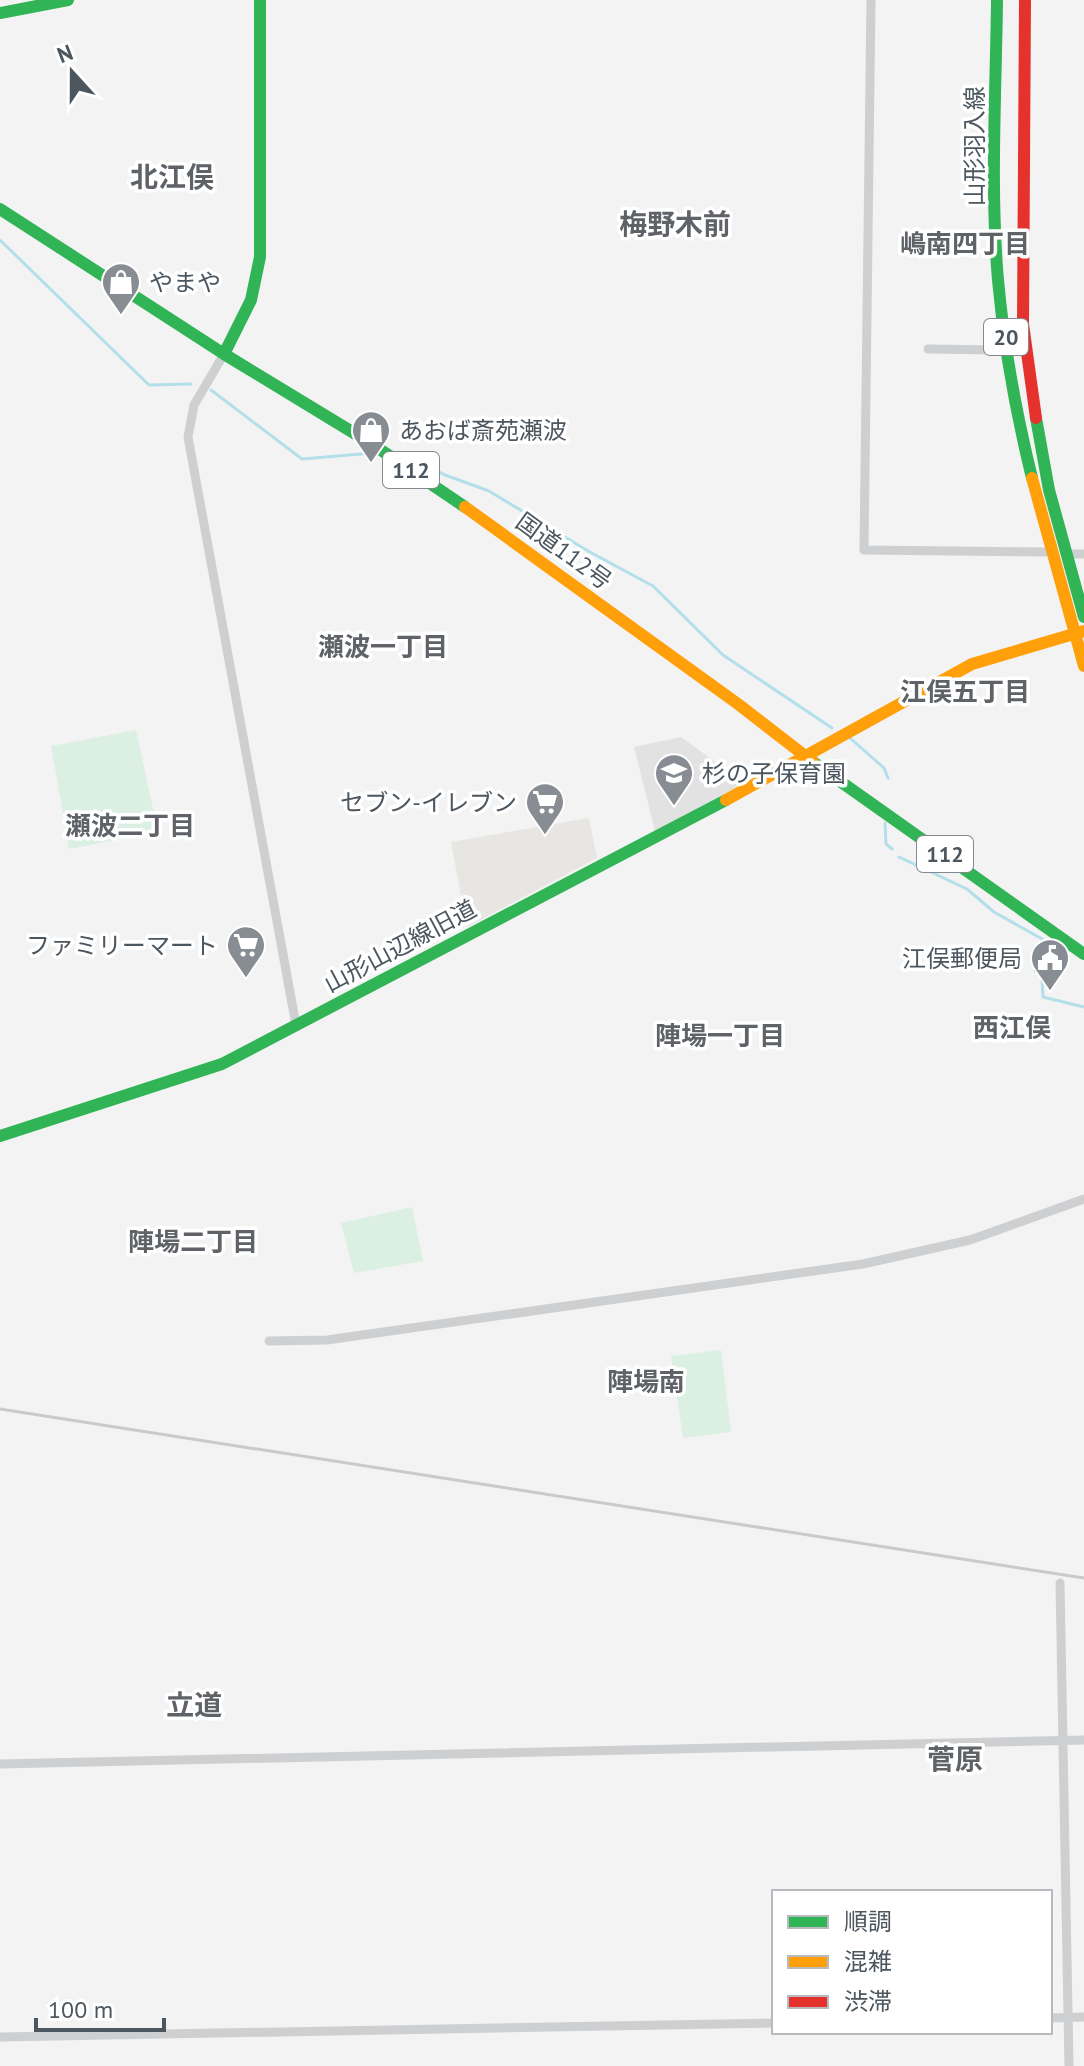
<svg xmlns="http://www.w3.org/2000/svg" width="1084" height="2066" font-family="'PT Sans','Noto Sans JP',sans-serif">
	<style>
		.commercial { fill: #e7e6e2 }
		.education { fill: #e2e2e3 }
		.green { fill: #dbf0e2 }
		.lines { fill: none; stroke-linecap: round; stroke-linejoin: round }
		.stream { stroke: #b3dfea; stroke-width: 3 }
		.street { stroke: #cecfd1; stroke-width: 9 }
		.fast { stroke: #30b455; stroke-width: 12 }
		.slow { stroke: #ff9f0a; stroke-width: 12 }
		.jam { stroke: #e5322d; stroke-width: 12 }
		.rail { stroke: #c9cacb; stroke-width: 3 }
		.labels { text-anchor: middle; dominant-baseline: central; stroke-width: 7; stroke-linejoin: round; paint-order: stroke }
		.shield { fill: #fff; stroke: #82898f; stroke-width: 2 }
		.shield-label { font-size: 22px; font-weight: bold; fill: #4c565f }
		.street-label { font-size: 24px; fill: #4c565f; stroke: #fff }
		.poi-label { font-size: 24px; fill: #4c565f; stroke: #fff; text-anchor: start }
		.neighbourhood-label { font-size: 26px; font-weight: bold; fill: #5f6367; stroke: #fff }
		.quarter-label { font-size: 28px; font-weight: bold; fill: #5f6367; stroke: #fff }
	</style>
	<rect width="100%" height="100%" fill="#f4f3f3"/>
	<path class="commercial" d="M589 818 597 858 467 927 451 842Z"/>
	<path class="education" d="M681 737 744 783 655 831 634 747Z"/>
	<path class="green" d="M136 730 158 832 69 849 51 746Z
		M412 1207 423 1261 354 1273 341 1223Z
		M721 1350 731 1432 683 1438 671 1356Z"/>
	<g class="lines">
		<path class="stream" d="M0 240 149 385 191 384
			M211 390 302 459 373 453
			M404 457 412 458 445 475 489 491 588 551 653 586 723 655 832 728
			M850 738 884 768 888 778
			M885 823 886 844 892 849
			M899 857 967 889 994 912 1051 944 1035 971
			M1042 980 1043 997 1084 1007"/>
		<path class="street" d="M871 0 864 550 1051 552
			M928 349 999 350
			M224 354 194 405 188 437 296 1025
			M1066 554H1084
			M269 1341 327 1340 863 1264 970 1240 1084 1199
			M1060 1583 1069 2066
			M0 1764 1084 1740
			M1050 2018 1084 2017
			M0 2037 774 2023"/>
		<path class="fast" d="M997 0C996 93 990 187 998 280 1004 347 1016 413 1032 478
			M0 13 68 0
			M0 209 224 354 372 444 465 507
			M224 354 251 300 260 257V0
			M1036 418 1049 490 1084 617
			M813 762 1084 954
			M0 1136 222 1064 726 800"/>
		<path class="slow" d="M1032 478 1084 666
			M465 507 738 704 813 762
			M726 800 972 664 1084 631"/>
		<path class="jam" d="M1025 0 1023 324 1036 418"/>
		<path class="rail" d="M0 1409 1084 1578"/>
	</g>
	<defs>
		<symbol id="shop-pin" viewBox="-11 -11 22 30"><path d="M0 17L-7.5 6A9.5 9.5 0 1 1 7.5 6Z" fill="#878d93" stroke="#fff"/><path d="M-5-2.5h2.3a2.7 3.5 0 0 1 5.4 0H5L5.5 6h-11ZM-1.5-2.5h3a1.5 2.3 0 0 0-3 0Z" fill="#fff"/></symbol>
		<symbol id="school-pin" viewBox="-11 -11 22 30"><path d="M0 17L-7.5 6A9.5 9.5 0 1 1 7.5 6Z" fill="#878d93" stroke="#fff"/><path d="M0-5L7-2L0 1L-7-2ZM-4 1L0 2.5L4 1V4Q0 6-4 4Z" fill="#fff"/></symbol>
		<symbol id="supermarket-pin" viewBox="-11 -11 22 30"><path d="M0 17L-7.5 6A9.5 9.5 0 1 1 7.5 6Z" fill="#878d93" stroke="#fff"/><path d="M-6-5.5h2.5l.6 2H6L4.5 2H-2.5L-4.4-4H-6ZM-1.5 3.2a1.3 1.3 0 1 0 .1 0ZM3 3.2a1.3 1.3 0 1 0 .1 0Z" fill="#fff"/></symbol>
		<symbol id="civic-pin" viewBox="-11 -11 22 30"><path d="M0 17L-7.5 6A9.5 9.5 0 1 1 7.5 6Z" fill="#878d93" stroke="#fff"/><path d="M-.6-6.5H3V-4.5H.6V-3L4-1V1h2V6H-6V1h2V-1L-.6-3ZM-1.2 2.5V6h2.4V2.5Z" fill="#fff"/></symbol>
	</defs>
	<g fill-rule="evenodd">
		<use href="#shop-pin" x="99" y="260" width="44" height="60"/>
		<use href="#shop-pin" x="349" y="408" width="44" height="60"/>
		<use href="#school-pin" x="652" y="751" width="44" height="60"/>
		<use href="#supermarket-pin" x="523" y="780" width="44" height="60"/>
		<use href="#supermarket-pin" x="224" y="923" width="44" height="60"/>
		<use href="#civic-pin" x="1028" y="936" width="44" height="60"/>
	</g>
	<g class="labels">
		<g class="shield">
			<rect x="984" y="319" width="44" height="36" rx="6"/>
			<rect x="383" y="452" width="56" height="36" rx="6"/>
			<rect x="917" y="836" width="56" height="36" rx="6"/>
		</g>
		<g class="shield-label">
			<text x="1006" y="337">20</text>
			<text x="411" y="470">112</text>
			<text x="945" y="854">112</text>
		</g>
		<g class="street-label">
			<text transform="translate(974 146) rotate(-90)">山形羽入線</text>
			<text transform="translate(564 551) rotate(36)">国道112号</text>
			<text transform="translate(400 946) rotate(-28)">山形山辺線旧道</text>
		</g>
		<g class="poi-label">
			<text x="149" y="282">やまや</text>
			<text x="399" y="430">あおば斎苑瀬波</text>
			<text x="702" y="773">杉の子保育園</text>
			<text x="517" y="802" text-anchor="end">セブン-イレブン</text>
			<text x="218" y="945" text-anchor="end">ファミリーマート</text>
			<text x="1022" y="958" text-anchor="end">江俣郵便局</text>
		</g>
		<g class="neighbourhood-label">
			<text x="965" y="243">嶋南四丁目</text>
			<text x="383" y="646">瀬波一丁目</text>
			<text x="965" y="691">江俣五丁目</text>
			<text x="130" y="825">瀬波二丁目</text>
			<text x="1012" y="1027">西江俣</text>
			<text x="720" y="1035">陣場一丁目</text>
			<text x="193" y="1241">陣場二丁目</text>
			<text x="646" y="1381">陣場南</text>
		</g>
		<g class="quarter-label">
			<text x="172" y="176">北江俣</text>
			<text x="675" y="223">梅野木前</text>
			<text x="194" y="1704">立道</text>
			<text x="955" y="1758">菅原</text>
		</g>
	</g>
	<rect x="772" y="1890" width="280" height="144" fill="#ffffff" stroke="#b7bbbf" stroke-width="2"/>
	<rect x="788" y="1916" width="40" height="12" fill="#30b455" stroke="#b7bbbf" stroke-width="2"/>
	<text x="844" y="1930" font-size="24" fill="#4c565f">順調</text>
	<rect x="788" y="1956" width="40" height="12" fill="#ff9f0a" stroke="#b7bbbf" stroke-width="2"/>
	<text x="844" y="1970" font-size="24" fill="#4c565f">混雑</text>
	<rect x="788" y="1996" width="40" height="12" fill="#e5322d" stroke="#b7bbbf" stroke-width="2"/>
	<text x="844" y="2010" font-size="24" fill="#4c565f">渋滞</text>
	<g transform="translate(72 72) rotate(339)" stroke="#ffffff" stroke-width="6" paint-order="stroke">
	<path d="M0-6L14 30L0 20L-14 30Z" fill="#4c565f"/>
	<text y="-12" font-size="22" font-weight="bold" text-anchor="middle" fill="#4c565f">N</text>
	</g>
	<path d="M36 2018v12h128v-12" fill="none" stroke="#4c565f" stroke-width="4"/>
	<text x="48" y="2018" font-size="24" fill="#4c565f" stroke="#ffffff" stroke-width="6" paint-order="stroke">100 m</text>
</svg>
